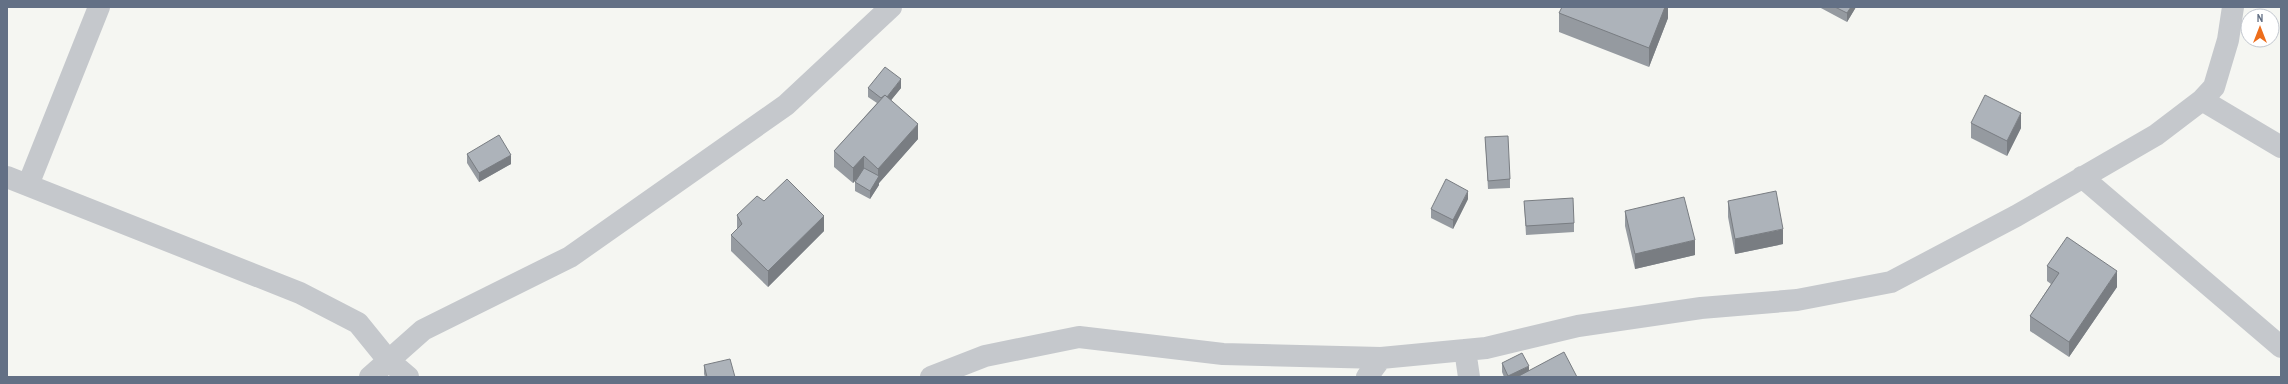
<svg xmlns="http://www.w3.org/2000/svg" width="2288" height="384" font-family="'Archivo Narrow',sans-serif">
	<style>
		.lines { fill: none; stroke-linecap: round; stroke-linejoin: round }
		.minor { stroke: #c5c8cc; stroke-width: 22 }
		.wall { fill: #959aa0 }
		.shaded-wall { fill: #797d82 }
		.building { fill: #adb3ba; stroke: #797d82 }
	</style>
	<rect width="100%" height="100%" fill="#f5f6f2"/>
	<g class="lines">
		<path class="minor" d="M2202 100 2281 147
			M7 177 300 293 358 323 388 360 408 377
			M2082 177 2281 347
			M28 185 99 7
			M1465 350 1469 377
			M370 377 423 330 570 257 786 105 891 7
			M931 377 985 356 1079 337 1223 354 1381 358 1486 348 1578 326 1701 308 1797 300 1891 282 2016 216 2156 135 2202 100 2214 87 2228 40 2233 7
			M1367 377 1381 358"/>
	</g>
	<path class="wall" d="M1668 7V18L1649 67 1559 32V13Z
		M1819 7H1856L1847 22Z
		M868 88H901L891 100 918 139 879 183V185L870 199 855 191V182L859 177 853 183 834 167V151L877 103 868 97Z
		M1971 123 2021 128 2007 156 1971 138Z
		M1485 137 1510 179V188L1488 189Z
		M467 154 511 164 479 182 467 163Z
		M1468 199 1453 229 1431 218V209Z
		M764 201 824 231 768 287 731 251V235L737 229V215Z
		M1524 201 1574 223V232L1526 235Z
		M1728 201 1783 244 1735 254 1728 217Z
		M1625 211 1695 255 1635 269 1625 226Z
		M2047 266 2117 287 2069 357 2030 331V316L2051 284 2047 281Z
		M1502 363 1529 370 1577 377H1504L1502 372Z
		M704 365 735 377H705L704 374Z"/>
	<path class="shaded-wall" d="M1665 7H1668V18L1649 67V48Z
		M1851 7H1856L1847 22V13Z
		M901 79V88L884 109V101Z
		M2021 113V128L2007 156V141Z
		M918 124V139L879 183V185L870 199V191L878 177V169Z
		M511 155V164L479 182V173Z
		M864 156V171L853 183V168Z
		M1468 191V199L1453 229V220Z
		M824 216V231L768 287V271Z
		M1783 229V244L1735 254V239Z
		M1695 240V255L1635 269V254Z
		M2117 271V287L2069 357V342Z
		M1529 366V374L1524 377H1508V376Z"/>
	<path class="building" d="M1562 7H1665L1649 48 1559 13Z
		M1835 7H1851L1847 13Z
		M885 67 901 79 887 97 885 95 881 98 868 88Z
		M885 95 918 124 878 169 864 156 853 168 834 151Z
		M1985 95 2021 113 2007 141 1971 123Z
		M499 135 511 155 479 173 467 154Z
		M1508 136 1510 179 1488 181 1485 137Z
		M864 168 879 176 870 191 855 182Z
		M787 179 824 216 768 271 731 235 742 224 737 215 757 196 764 201Z
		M1446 179 1468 191 1453 220 1431 209Z
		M1776 191 1783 229 1735 239 1728 201Z
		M1684 197 1695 240 1635 254 1625 211Z
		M1573 198 1574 223 1526 226 1524 201Z
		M2067 237 2117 271 2069 342 2030 316 2059 273 2047 266Z
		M1564 352 1577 377H1517Z
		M1522 353 1529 366 1508 376 1502 363Z
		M730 359 735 377H707L704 365Z"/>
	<rect width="2288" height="384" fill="none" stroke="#637085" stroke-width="16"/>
	<g transform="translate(2260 28)"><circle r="19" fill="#ffffff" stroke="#c1c6ce"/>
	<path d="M0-3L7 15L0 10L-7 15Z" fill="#ed6d1b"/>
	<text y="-6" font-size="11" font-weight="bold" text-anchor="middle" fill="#637085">N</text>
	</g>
</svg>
